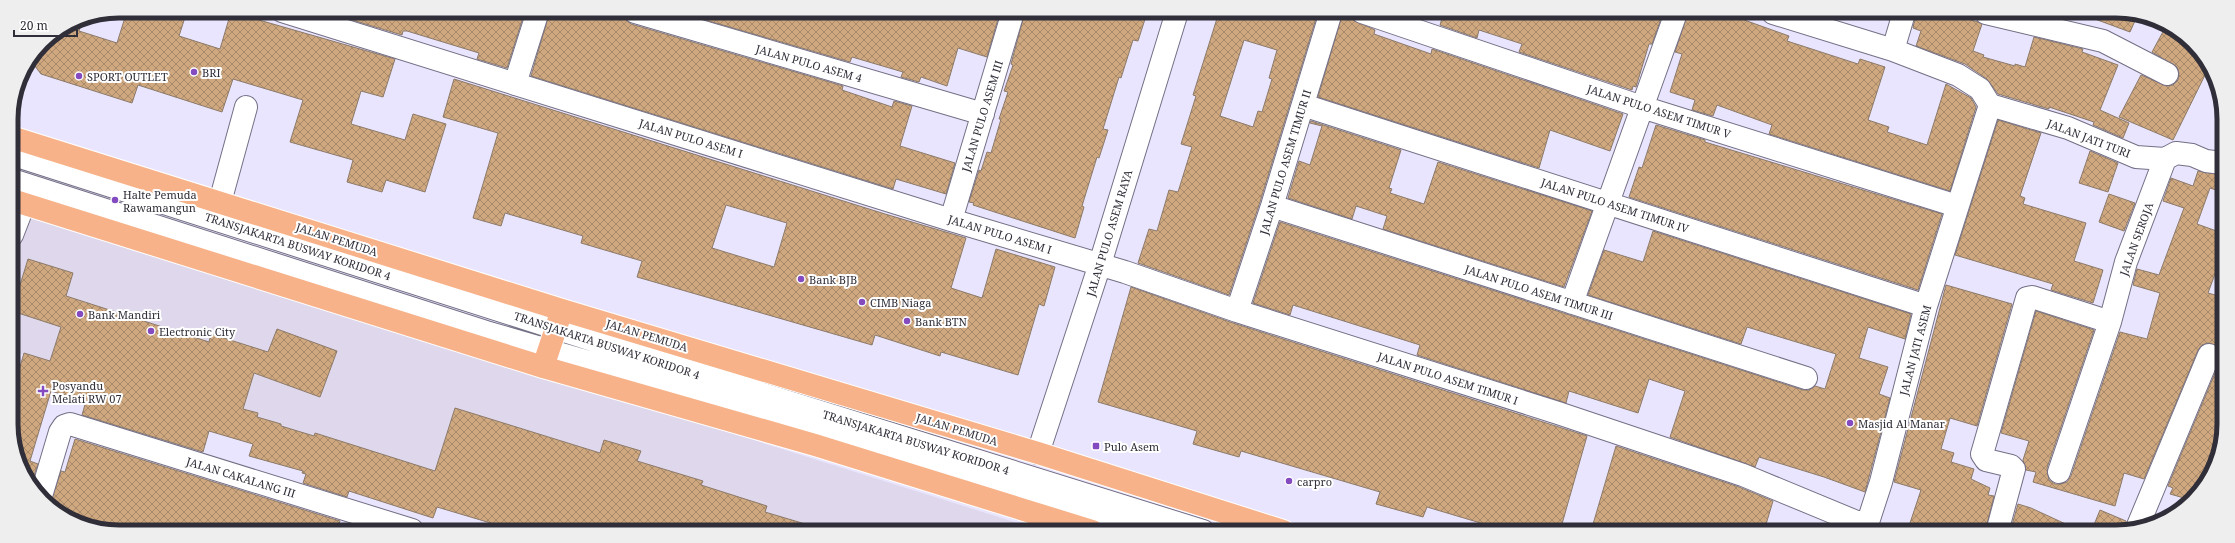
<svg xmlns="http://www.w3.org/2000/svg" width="2235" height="543" font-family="'Noto Serif',serif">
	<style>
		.commercial { fill: #dfd7eb }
		.building { fill: url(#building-cross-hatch); stroke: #8b7a69; fill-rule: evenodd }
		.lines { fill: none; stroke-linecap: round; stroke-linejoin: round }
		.minor-casing { stroke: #746f85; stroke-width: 24 }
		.major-casing { stroke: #fff; stroke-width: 24 }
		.minor { stroke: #fff; stroke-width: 22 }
		.major { stroke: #f7b289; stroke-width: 22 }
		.poi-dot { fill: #844ac0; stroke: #fff; stroke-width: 1.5 }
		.labels { text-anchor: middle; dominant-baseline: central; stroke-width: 4; stroke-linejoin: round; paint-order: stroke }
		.street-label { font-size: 11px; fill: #302e38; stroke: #fff }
		.poi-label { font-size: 11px; fill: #302e38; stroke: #fff; text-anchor: start }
		.rim { fill: none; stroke: #302e38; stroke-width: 5 }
	</style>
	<defs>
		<pattern id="building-cross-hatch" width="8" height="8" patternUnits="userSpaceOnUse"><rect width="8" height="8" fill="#cfa880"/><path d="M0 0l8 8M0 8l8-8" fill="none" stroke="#a8896a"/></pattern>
	</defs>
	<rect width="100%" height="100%" fill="#eae5fe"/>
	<path class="commercial" d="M12 207 1043 531 587 530 18 353 13 367Z"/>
	<path class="building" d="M127 11H187L179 36 220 49 231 12 395 59 383 97 361 91 351 124 405 140 413 114 446 124 425 192 386 180 382 192 347 182 353 160 290 142 303 100 233 79 222 112 138 85 132 103 41 74 31 61 43 43 78 19 83 18 79 31 117 43Z
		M343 11H525L507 68 477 59 479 53 407 31H403L402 35 342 17Z
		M550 11 615 12 623 14 626 20 631 24 843 86 842 90 892 107 894 101 912 106 900 146 955 163 946 194 896 179 893 189 531 76Z
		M678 12H1000L987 57 958 48 947 86 921 77 919 82 901 77 903 72 852 57 850 62Z
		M1025 12H1133L1146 16 1138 41 1133 40 1121 78 1119 77 1103 129 1108 130 1099 158 1097 157 1082 206 1084 207 1075 238 973 205 974 203 969 202 979 170 981 171 987 152 991 153 1001 119H999L1008 92 1004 91 1013 65 1011 64Z
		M1219 12H1318L1260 202 1229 295 1138 263 1149 229 1157 231 1169 190 1178 192 1192 147 1181 144 1196 96 1193 95ZM1244 40 1277 50 1269 78 1272 79 1262 112 1258 111 1253 127 1220 116Z
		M1343 12H1350L1353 20 1375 30 1374 34 1431 54 1432 49 1623 114 1610 151 1550 130 1539 168 1318 97Z
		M1444 12H1486L1663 13 1652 44H1649L1636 87 1633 86 1632 90 1519 52 1522 44 1516 42 1479 30 1477 38 1440 25Z
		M1688 13H1717L1733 16 1789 36 1787 41 1858 64 1860 59 1885 67 1868 120 1889 127 1887 132 1927 145 1946 84 1971 98 1976 107 1950 191 1769 134 1772 125 1717 105 1713 116 1692 110 1695 100 1670 92 1682 54 1675 52Z
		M1877 13H1891L1889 20 1876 17Z
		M1916 13H1947L1978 22 1982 24 1973 51 1984 55 1983 57 2015 66V64L2025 67 2034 37 2083 49 2082 52 2118 65 2100 110 2129 123 2123 138 2093 125 2094 122 2049 107V109L1998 94 1987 79 1965 64 1916 46 1921 31 1913 28Z
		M2084 13H2137L2138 14 2130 32 2084 15Z
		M2165 28 2192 43 2207 71 2173 140 2119 117 2141 75 2167 86 2173 85 2178 80 2179 73 2177 67 2152 52Z
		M454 79 885 214 966 238 951 288 982 298 996 249 1055 267 1044 306 1039 304 1018 375 941 352 940 356 875 335 872 345 637 277 642 261 581 243 583 236 505 213 501 226 473 218 498 133 443 117ZM726 205 787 223 774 267 712 248Z
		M1998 120 2041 133 2020 196 2025 198 2023 204 2086 223 2074 261 2103 270 2093 303 2051 290 2053 284 1955 255Z
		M1311 121 1401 150 1389 188 1392 189 1390 193 1424 204 1438 162 1592 211 1564 287 1383 229 1387 216 1356 206 1352 219 1288 198 1299 161 1310 165 1322 126 1310 123Z
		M1656 125 1705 140V142L1942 214 1918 290 1629 197 1639 167 1642 168Z
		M2219 138H2222V150H2215Z
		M2090 151 2118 163 2108 192 2079 183Z
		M2198 171 2222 175V192L2210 188 2197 224 2222 233V255L2208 293 2222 297V336L2219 347 2208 343 2202 345 2198 350 2144 479 2124 473 2115 506 2033 482 2036 472 2026 470 2023 460 2029 441 2001 433 2036 311 2094 330 2047 468 2049 480 2055 484H2061L2067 482 2071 476 2120 332 2147 339 2160 293 2133 285 2137 269 2159 275 2184 208 2163 201 2171 178 2193 186Z
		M2109 194 2135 203 2124 231 2099 222Z
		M1280 222 1803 390H1809L1815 386 1825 389 1836 354 1747 327 1741 344 1588 295 1604 250 1643 262 1653 231 1911 314 1905 339 1868 327 1859 358 1888 367 1879 394 1890 398 1865 492 1824 477 1759 457 1755 467 1670 437 1685 391 1649 379 1638 413 1569 391 1566 403 1417 355 1420 345 1293 305 1290 315 1253 303Z
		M28 259 73 273 66 296 209 342 211 334 268 352 277 329 337 351 320 397 254 373 243 409 258 413 257 417 281 424V426L314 436 315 433 435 471 455 408 600 453 604 440 641 451 637 461 703 481 701 485 767 506 765 512 812 526V531L493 530 494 524 437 507 433 518 349 491 347 497 303 483 306 474 302 473 303 471 249 456 253 444 209 431 203 452 82 415 86 401 51 391 30 461 38 464 32 481 13 445V391L24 353 50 361 61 327 12 311Z
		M1946 285 2012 304 1977 426 1950 418 1941 449 1954 453 1951 462 1974 469 1971 479 1990 488 1988 495 1994 496 1985 532H1907L1921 490 1894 482Z
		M1131 287 1233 323 1587 436 1560 531H1493L1494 527 1427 507 1423 517 1376 504 1380 492 1241 451 1239 457 1193 444 1197 431 1098 402Z
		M2220 361H2222V445L2218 456 2210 454 2201 482 2198 481 2191 500 2170 494 2173 488 2168 486Z
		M75 439 340 521 337 530H98L50 504 61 471 65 472Z
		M1616 446 1739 487 1773 501 1764 531H1591Z
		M2018 504 2031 508 2083 532H2010Z
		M2100 510 2126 521 2125 531 2091 532Z"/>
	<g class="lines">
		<defs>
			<path id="minor" d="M282 11 951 220 1125 272 1237 311 1558 413 1743 475 1859 523 1869 519 1881 482 1926 306 1990 105
				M635 12 983 114
				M1362 12 1642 107 1957 206
				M1773 13 1893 50 1958 75 1980 89 1990 105
				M1986 13 2103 41 2167 74
				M1893 50 1904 13
				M515 84 538 11
				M1303 105 1926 306
				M1990 105 2068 128 2136 157 2165 159 2176 153 2192 155 2206 161 2222 163
				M11 154 686 370 1203 531
				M12 180 486 332 644 378 1138 531
				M220 202 246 107
				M1272 206 1806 378
				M951 220 1013 12
				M12 235 24 204
				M1572 303 1676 13
				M1237 311 1272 206 1331 12
				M1038 453 1100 264 1177 12
				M2059 472 2110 322 2126 262 2165 159
				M41 496 60 432 64 426 70 424 412 530
				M2137 528 2209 355
				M1997 532 2014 469 2011 466 1986 460 1982 454 2027 298 2032 297 2110 322"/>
			<path id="major" d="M11 137 562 310 1038 453 1283 531
				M12 200 543 367 815 445 1092 531
				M543 367 562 310"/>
		</defs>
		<use href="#minor" class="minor-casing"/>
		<use href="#major" class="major-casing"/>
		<use href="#minor" class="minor"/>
		<use href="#major" class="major"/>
	</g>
	<g class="poi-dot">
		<circle cx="194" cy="72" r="4"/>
		<circle cx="79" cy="76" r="4"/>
		<circle cx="115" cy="200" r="4"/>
		<circle cx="801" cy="279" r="4"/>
		<circle cx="862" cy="302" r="4"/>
		<circle cx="80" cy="314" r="4"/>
		<circle cx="907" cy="321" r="4"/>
		<circle cx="151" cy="331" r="4"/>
		<path d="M41 385h4v4h4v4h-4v4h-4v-4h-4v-4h4z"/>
		<circle cx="1850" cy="423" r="4"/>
		<rect x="1092" y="442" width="8" height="8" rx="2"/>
		<circle cx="1289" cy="481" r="4"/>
	</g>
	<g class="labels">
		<g class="street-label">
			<text transform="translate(809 63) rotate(16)">JALAN PULO ASEM 4</text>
			<text transform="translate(1659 111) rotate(18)">JALAN PULO ASEM TIMUR V</text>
			<text transform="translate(982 116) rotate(-73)">JALAN PULO ASEM III</text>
			<text transform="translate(691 138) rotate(17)">JALAN PULO ASEM I</text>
			<text transform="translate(2089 138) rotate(21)">JALAN JATI TURI</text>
			<text transform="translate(1285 162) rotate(-73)">JALAN PULO ASEM TIMUR II</text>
			<text transform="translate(1615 205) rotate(18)">JALAN PULO ASEM TIMUR IV</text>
			<text transform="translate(1109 233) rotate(-73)">JALAN PULO ASEM RAYA</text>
			<text transform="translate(1000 234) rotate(17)">JALAN PULO ASEM I</text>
			<text transform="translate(337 239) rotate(18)">JALAN PEMUDA</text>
			<text transform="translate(2136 239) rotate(-70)">JALAN SEROJA</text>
			<text transform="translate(298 246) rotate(18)">TRANSJAKARTA BUSWAY KORIDOR 4</text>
			<text transform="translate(1539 292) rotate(18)">JALAN PULO ASEM TIMUR III</text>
			<text transform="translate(647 335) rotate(17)">JALAN PEMUDA</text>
			<text transform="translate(607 345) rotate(18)">TRANSJAKARTA BUSWAY KORIDOR 4</text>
			<text transform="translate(1915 350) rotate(-75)">JALAN JATI ASEM</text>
			<text transform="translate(1448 378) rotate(18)">JALAN PULO ASEM TIMUR I</text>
			<text transform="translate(957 429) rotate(17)">JALAN PEMUDA</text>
			<text transform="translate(916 442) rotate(17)">TRANSJAKARTA BUSWAY KORIDOR 4</text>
			<text transform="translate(241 477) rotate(17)">JALAN CAKALANG III</text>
		</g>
		<g class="poi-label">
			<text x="202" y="72">BRI</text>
			<text x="87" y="76">SPORT OUTLET</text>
			<text x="123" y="194">Halte Pemuda<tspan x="123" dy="13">Rawamangun</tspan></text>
			<text x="809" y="279">Bank BJB</text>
			<text x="870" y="302">CIMB Niaga</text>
			<text x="88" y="314">Bank Mandiri</text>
			<text x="915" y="321">Bank BTN</text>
			<text x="159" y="331">Electronic City</text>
			<text x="52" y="385">Posyandu<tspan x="52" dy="13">Melati RW 07</tspan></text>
			<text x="1858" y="423">Masjid Al Manar</text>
			<text x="1104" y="446">Pulo Asem</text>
			<text x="1297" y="481">carpro</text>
		</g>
	</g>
	<path d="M0 0H2235V543H0ZM119 18H2116A101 101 0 0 1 2217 119V424A101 101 0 0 1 2116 525H119A101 101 0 0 1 18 424V119A101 101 0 0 1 119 18Z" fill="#eeeeef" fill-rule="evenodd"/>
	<path class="rim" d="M119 18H2116A101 101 0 0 1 2217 119V424A101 101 0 0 1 2116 525H119A101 101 0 0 1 18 424V119A101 101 0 0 1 119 18Z"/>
	<path d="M14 30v6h63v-6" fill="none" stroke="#302e38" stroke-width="2"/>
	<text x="20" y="30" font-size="12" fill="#302e38" stroke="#ffffff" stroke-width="3" paint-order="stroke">20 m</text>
</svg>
